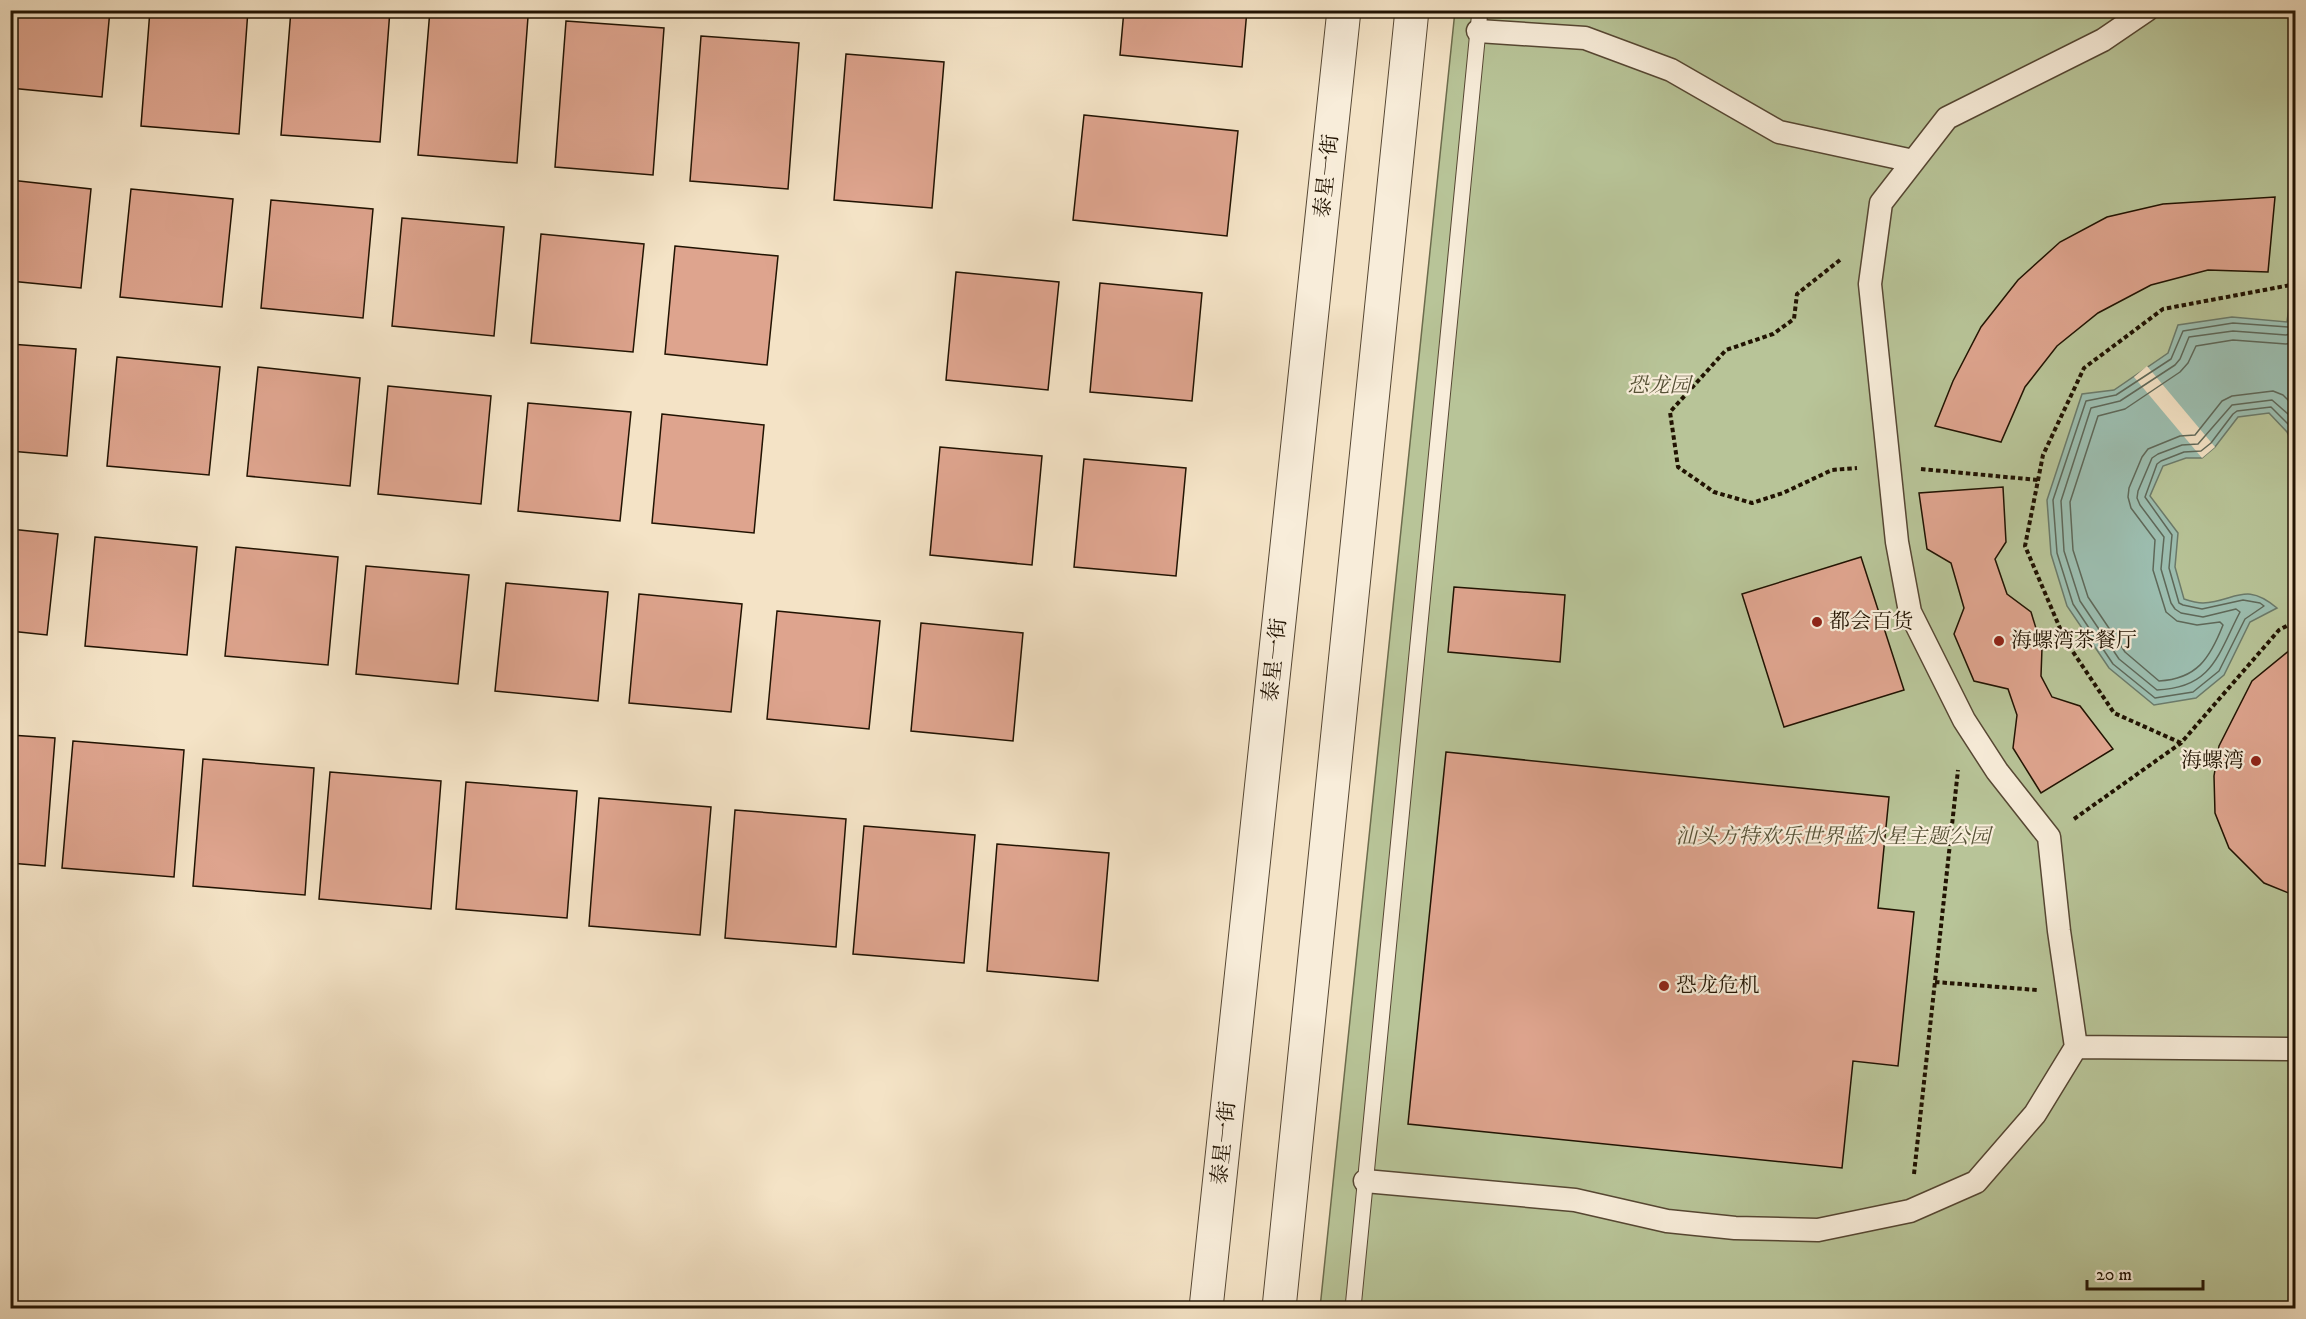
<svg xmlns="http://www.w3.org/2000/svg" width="2306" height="1319" font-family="'IM FELL DW Pica','Noto Serif SC',serif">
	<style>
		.green { fill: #b8c498; stroke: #6c6c4d; stroke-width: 1.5 }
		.water { fill: #9cbeb0; stroke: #6b7a6a; stroke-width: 1.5 }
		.pier { fill: #f4e3c6 }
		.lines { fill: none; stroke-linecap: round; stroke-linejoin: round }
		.shore { stroke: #5e6859; stroke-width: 1.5 }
		.building { fill: #dea48e; stroke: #211302; stroke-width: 1.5 }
		.service-casing { stroke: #564733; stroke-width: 17 }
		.pedestrian-casing { stroke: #564733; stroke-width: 25 }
		.tertiary-casing { stroke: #564733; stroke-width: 35 }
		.path { stroke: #211302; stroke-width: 4; stroke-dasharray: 4.5 3; stroke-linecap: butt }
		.service { stroke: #f8edda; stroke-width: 15 }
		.pedestrian { stroke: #f8edda; stroke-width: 22 }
		.tertiary { stroke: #f8edda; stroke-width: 33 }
		.poi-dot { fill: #8f2418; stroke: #f8edda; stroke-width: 2 }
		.labels { text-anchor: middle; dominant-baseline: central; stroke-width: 4.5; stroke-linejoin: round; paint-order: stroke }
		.street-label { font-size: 21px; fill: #211302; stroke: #f8edda }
		.park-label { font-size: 21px; font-style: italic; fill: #565136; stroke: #f8edda }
		.poi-label { font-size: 21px; fill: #211302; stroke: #f8edda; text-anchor: start }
	</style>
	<rect width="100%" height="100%" fill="#f4e3c6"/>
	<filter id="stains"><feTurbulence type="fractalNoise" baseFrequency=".00333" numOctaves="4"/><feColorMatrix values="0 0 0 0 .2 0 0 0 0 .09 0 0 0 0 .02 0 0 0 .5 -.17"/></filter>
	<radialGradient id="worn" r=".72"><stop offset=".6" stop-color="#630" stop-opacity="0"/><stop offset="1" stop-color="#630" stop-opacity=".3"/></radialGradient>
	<path class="green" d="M1455 11H2295V1308H1320Z"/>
	<path class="water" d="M2289 306 2295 307V449L2287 432 2269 413 2238 417 2215 447 2202 458H2186L2163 466 2150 496 2178 533 2175 567 2184 599C2190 601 2197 603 2203 603 2236 601 2245 581 2277 608L2250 622 2224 675 2196 698 2154 705 2109 668 2067 606 2051 554 2047 500 2082 394 2114 390 2168 353 2178 325 2232 317 2287 322Z"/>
	<path class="pier" d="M2147 366 2215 447 2202 458 2134 377Z"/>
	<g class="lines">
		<path class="shore" d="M2296 313 2293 324 2288 327 2233 323 2183 331 2171 359 2116 395 2086 401 2053 500 2057 553 2073 604 2113 664 2155 698 2193 692 2219 671 2245 619 2264 606 2260 603 2243 600 2202 609 2183 605 2179 603 2169 568 2172 535 2145 497 2157 464 2161 461 2184 452 2201 451 2211 443 2233 414 2237 411 2271 407 2292 428 2296 435
			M2296 332 2286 335 2233 331 2189 337 2180 359 2175 365 2120 401 2091 408 2061 501 2064 551 2080 601 2119 659 2157 690C2213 688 2218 654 2240 612L2236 609 2203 617 2181 613 2175 609 2171 603 2161 569 2164 537 2140 505 2137 498 2138 491 2152 458 2158 454 2182 445 2198 444 2232 405 2272 400 2296 421
			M2296 342 2286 344 2233 340 2196 346 2188 363 2180 372 2125 409 2098 416 2070 502 2073 550 2088 597 2125 652 2159 681C2197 679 2210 658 2223 625L2220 622 2197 625 2177 621 2166 612 2153 570 2155 540 2131 508 2128 497 2129 488 2142 457 2148 449 2180 436 2195 435 2222 401 2232 396 2273 391 2283 395 2296 408"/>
	</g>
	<path class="building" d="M10 10H110L102 97 10 88Z
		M150 10H248L239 134 141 126Z
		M291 10H390L380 142 281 135Z
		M430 10 528 17 517 163 418 155Z
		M1124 10H1247L1242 67 1120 55Z
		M566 21 664 28 653 175 555 167Z
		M701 36 799 43 788 189 690 181Z
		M846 54 944 62 932 208 834 200Z
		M1084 115 1238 131 1227 236 1073 220Z
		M10 180 91 189 81 288 10 281Z
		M131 189 233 199 222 307 120 297Z
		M2275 197 2268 272 2208 270 2151 285 2098 313 2057 346 2025 387 2001 442 1935 426 1953 381 1981 327 2018 280 2060 242 2107 217 2163 204Z
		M271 200 373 209 363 318 261 308Z
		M402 218 504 227 494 336 392 326Z
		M541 234 644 244 633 352 531 343Z
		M675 246 778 256 767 365 665 354Z
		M956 272 1059 282 1048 390 946 380Z
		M1100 283 1202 293 1192 401 1090 392Z
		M10 344 76 349 67 456 10 451Z
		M117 357 220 367 209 475 107 466Z
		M258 367 360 378 350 486 247 476Z
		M388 386 491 396 481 504 378 494Z
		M528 403 631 412 620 521 518 511Z
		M662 414 764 425 754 533 652 523Z
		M940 447 1042 456 1032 565 930 555Z
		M1084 459 1186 468 1176 576 1074 567Z
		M2003 487 2006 542 1995 559 2007 594 2031 612 2042 648 2041 676 2052 697 2080 706 2113 749 2041 793 2013 748 2017 715 2008 689 1974 681 1954 634 1964 608 1951 563 1927 549 1919 493Z
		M10 529 58 534 47 635 10 631Z
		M95 537 197 547 187 655 85 646Z
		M236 547 338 557 328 665 225 656Z
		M1861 557 1904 690 1784 727 1742 594Z
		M366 566 469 575 458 684 356 674Z
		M506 583 608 592 598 701 495 691Z
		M1454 587 1565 595 1560 662 1448 652Z
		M639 594 742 604 731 712 629 703Z
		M777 611 880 621 869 729 767 719Z
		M921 623 1023 633 1013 741 911 731Z
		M2296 645V896L2264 883 2229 848 2215 813 2214 776 2219 746 2252 681Z
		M10 735 55 738 45 866 10 863Z
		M73 741 184 750 174 877 62 868Z
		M1446 752 1889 797 1878 908 1914 912 1898 1066 1853 1061 1842 1168 1408 1124Z
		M203 759 314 768 305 895 193 886Z
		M330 772 441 781 431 909 319 899Z
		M466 782 577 791 567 918 456 909Z
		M599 798 711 807 700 935 589 926Z
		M735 810 846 819 836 947 725 938Z
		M864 826 975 835 964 963 853 954Z
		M997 844 1109 853 1098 981 987 971Z"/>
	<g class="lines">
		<defs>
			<path id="service" d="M1353 1308 1480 10"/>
			<path id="pedestrian" d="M1478 31 1585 38 1671 70 1779 132 1913 161
				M2076 1047 2296 1049
				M1365 1181 1575 1200 1667 1221 1735 1228 1818 1230 1910 1211 1976 1182 2035 1114 2076 1047 2059 931 2049 837 1997 771 1964 720 1910 612 1897 542 1870 284 1881 203 1947 118 2103 40 2147 10"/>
			<path id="tertiary" d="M1206 1308 1344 10
				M1279 1308 1412 10"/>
		</defs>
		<use href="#service" class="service-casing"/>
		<use href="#pedestrian" class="pedestrian-casing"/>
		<use href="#tertiary" class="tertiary-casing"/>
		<path class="path" d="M1840 260 1797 294 1794 319 1773 334 1726 350 1670 412 1678 467 1714 492 1752 503 1783 493 1832 470 1857 468
			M1921 469 2038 480
			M2181 743 2114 713 2065 640 2025 546 2043 455 2084 368 2163 309 2296 284
			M2074 819 2181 743 2279 630 2296 621
			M1935 982 2037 990
			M1914 1174 1958 770"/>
		<use href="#service" class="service"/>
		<use href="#pedestrian" class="pedestrian"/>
		<use href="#tertiary" class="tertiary"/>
	</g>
	<g class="poi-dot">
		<circle cx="1817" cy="622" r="6"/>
		<circle cx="1999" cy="641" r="6"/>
		<circle cx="2256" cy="761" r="6"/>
		<circle cx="1664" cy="986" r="6"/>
	</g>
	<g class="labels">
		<g class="street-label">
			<text transform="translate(1327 176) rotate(-84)">泰星一街</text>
			<text transform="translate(1275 660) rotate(-84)">泰星一街</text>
			<text transform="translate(1224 1143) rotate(-84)">泰星一街</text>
		</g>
		<g class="park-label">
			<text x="1659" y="386">恐龙园</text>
			<text x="1833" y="837">汕头方特欢乐世界蓝水星主题公园</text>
		</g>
		<g class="poi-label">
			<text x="1829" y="622">都会百货</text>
			<text x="2011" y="641">海螺湾茶餐厅</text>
			<text x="2244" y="761" text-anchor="end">海螺湾</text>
			<text x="1676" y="986">恐龙危机</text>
		</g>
	</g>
	<rect width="2306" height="1319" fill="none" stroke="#f4e3c6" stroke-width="36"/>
	<rect x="12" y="12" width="2282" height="1295" fill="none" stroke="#211302" stroke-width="3"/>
	<rect x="18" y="18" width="2270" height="1283" fill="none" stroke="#211302" stroke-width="1.5"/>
	<path d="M2087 1280v9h116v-9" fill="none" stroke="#211302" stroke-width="3"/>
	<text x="2096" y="1280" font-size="18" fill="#211302" stroke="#f8edda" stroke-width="4.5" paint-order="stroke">20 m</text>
	<rect width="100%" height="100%" filter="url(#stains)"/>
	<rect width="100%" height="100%" fill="url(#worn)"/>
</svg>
